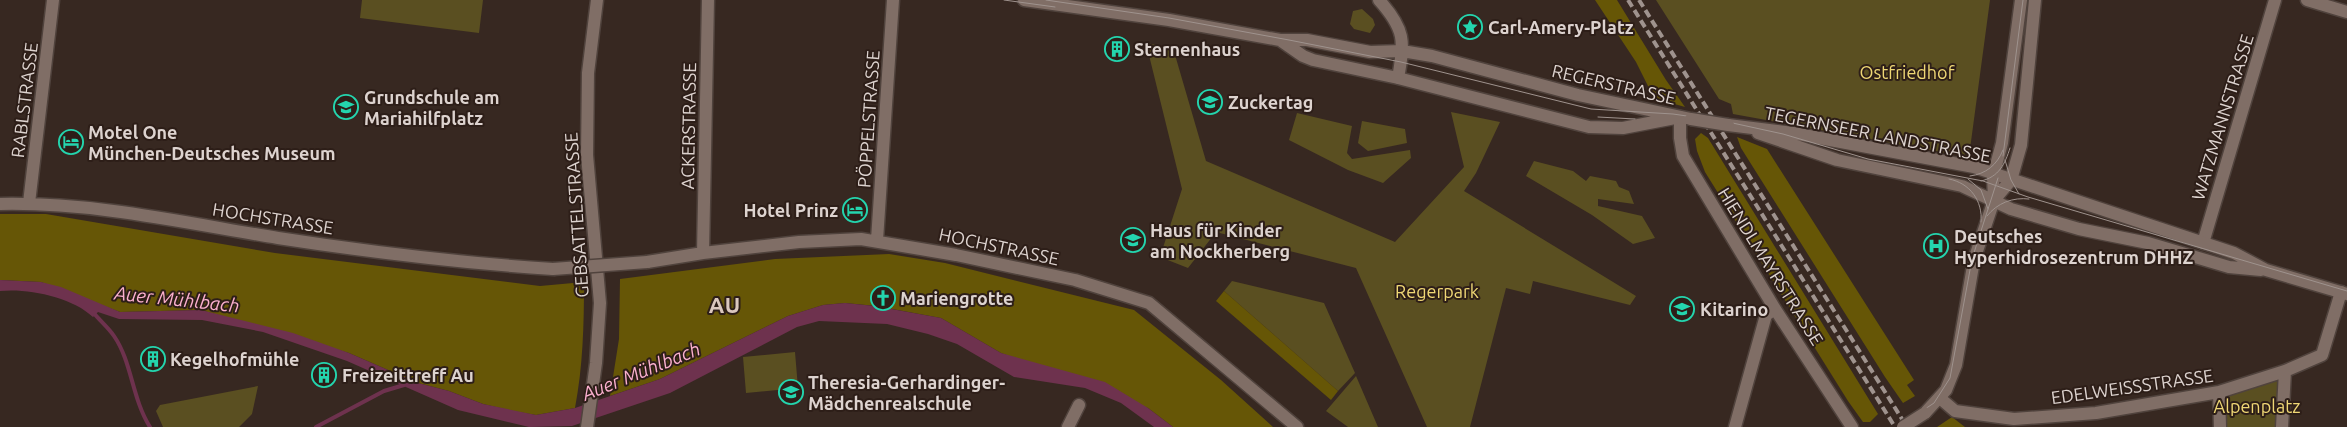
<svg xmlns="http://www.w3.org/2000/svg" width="2347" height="427" font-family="Ubuntu,sans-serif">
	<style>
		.green { fill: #5a4f21 }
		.forest { fill: #665606 }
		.water { fill: #6e324e }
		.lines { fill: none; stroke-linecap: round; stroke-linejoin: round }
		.stream { stroke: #6e324e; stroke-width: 4 }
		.street-casing { stroke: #50433d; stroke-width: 15 }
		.secondary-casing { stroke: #50433d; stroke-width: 15 }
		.street { stroke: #806e66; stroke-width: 12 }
		.secondary { stroke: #806e66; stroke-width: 12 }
		.tram { stroke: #9f938e; stroke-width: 1 }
		.rail { stroke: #9f938e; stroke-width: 4; stroke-dasharray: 8 4; stroke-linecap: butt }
		.street-bridge-casing { stroke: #50433d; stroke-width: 15; stroke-linecap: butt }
		.secondary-bridge-casing { stroke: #50433d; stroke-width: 15; stroke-linecap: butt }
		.street-bridge { stroke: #806e66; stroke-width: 12 }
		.secondary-bridge { stroke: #806e66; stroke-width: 12 }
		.labels { text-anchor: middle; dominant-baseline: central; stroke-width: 4; stroke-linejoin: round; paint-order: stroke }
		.poi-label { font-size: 18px; font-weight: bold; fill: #ddd3cf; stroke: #2d1e18; text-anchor: start }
		.park-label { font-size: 18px; fill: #efd775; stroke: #2d1e18 }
		.street-label { font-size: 18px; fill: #ddd3cf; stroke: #2d1e18 }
		.water-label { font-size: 19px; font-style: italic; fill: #fcb0cf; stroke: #2d1e18 }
		.district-label { font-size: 22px; font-weight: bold; letter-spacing: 1px; fill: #dbc7be; stroke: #2d1e18 }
	</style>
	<rect width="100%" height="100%" fill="#372821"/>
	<path class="green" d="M362 0H483L479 33 360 18Z
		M1656 0H1990L1970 149 1963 156 1733 114 1731 104 1719 99Z
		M1362 9 1373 19 1375 25 1370 33 1354 29 1350 24 1353 11Z
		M1146 43 1173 48 1206 161 1395 242 1464 167 1451 112 1500 122 1476 173 1464 191 1636 296 1630 305 1533 281 1530 294 1506 288 1470 427H1427L1356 268 1216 232 1188 268 1160 257 1182 189Z
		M1297 113 1352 126 1347 153 1352 159 1410 150 1411 158 1383 183 1348 170 1289 140Z
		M1362 121 1405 129 1407 143 1368 151 1358 143Z
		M1534 161 1573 171 1586 181 1590 176 1616 181 1619 187 1629 191 1634 204 1598 199V206L1642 216 1655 238 1633 244 1592 215 1526 176Z
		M1232 281 1324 303 1355 373 1338 391 1224 291Z
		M795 352 798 388 746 393 743 357Z
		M1356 376 1378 427H1348L1326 411Z
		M2283 378 2280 427H2223V393Z
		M258 386 252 414 239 427H163L156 411 160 405Z"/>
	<path class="forest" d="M1595 0H1617L1666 80 1685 107 1657 99 1649 88 1636 62Z
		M1701 133 1708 138 1878 414 1870 422H1863L1848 401 1705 172 1697 151 1695 139Z
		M1737 137 1767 149 1914 380 1907 385 1915 396 1903 403 1885 377 1741 148Z
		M0 214H46L275 253 540 286 584 282C584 325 583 366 575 408L536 415 513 411 483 404 449 391 418 383 349 353 201 310 120 312 41 282 0 280Z
		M889 254 945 263 1134 310 1221 380 1273 427H1173L1148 408 1001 353 941 318 876 306 845 303 823 305 788 316 660 379 610 396 619 339 620 279 775 259Z
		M1224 291 1338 391 1331 400 1216 301Z
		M1952 417 1965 427H1937Z"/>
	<path class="water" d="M0 280 41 282 61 287 120 312 201 310 293 333 349 353 418 383 449 391 483 404 536 415 575 408 660 379 788 316 823 305 845 303 875 306 941 318 1001 353 1105 382 1148 408 1173 427H1154L1121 403 1085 388 1014 377 957 344 928 334 887 324 819 321 797 327 670 393 572 426 529 427 458 410 347 361 263 332 202 320 119 319 98 312 93 317C72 297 28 288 0 291Z"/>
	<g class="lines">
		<path class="stream" d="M93 312C99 320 108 327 114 336 132 362 132 399 150 427
			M316 427 384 391 404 385"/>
		<defs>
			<path id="street" d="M2307 0 2347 12
				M1680 117V138L1683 156 1775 309 1852 427
				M29 203 53 0
				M0 204C94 202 186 223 278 238 369 252 461 263 553 269
				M877 240 893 0
				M2203 243 2275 0
				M703 253 708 0
				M647 262 703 253 799 242 861 239 956 255 1075 280 1149 303 1297 427
				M2219 392 2220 427
				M1941 399 1955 411 2014 419 2096 413 2219 392 2285 371 2322 355 2341 292
				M1068 427 1079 405
				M1735 427 1766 315 1775 309
				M2282 427 2285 371"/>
			<path id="secondary" d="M1024 0 1169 20 1280 40H1307L1370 52 1402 51 1432 56 1578 95 1691 119
				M1379 0C1405 29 1405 41 1398 78
				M1280 40 1303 56 1313 60 1398 78 1589 127 1623 128 1675 118
				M1728 125 1793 133 1974 167 2234 253 2266 270 2347 294
				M1758 133 1837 160 1962 186 2011 209 2079 229 2148 243 2229 267 2261 270
				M1994 200 2011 180 2021 145 2035 0
				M1925 413 1946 390 1956 365 1974 260 1994 200 1993 176 2002 143 2021 0
				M587 427 596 363 600 303 587 155 588 73 597 0"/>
		</defs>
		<use href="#street" class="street-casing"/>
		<use href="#secondary" class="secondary-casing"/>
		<use href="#street" class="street"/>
		<use href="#secondary" class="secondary"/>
		<path class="tram" d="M1004 0 1055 7
			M1046 0 1169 18 1289 40 1401 62 1591 109 1673 114 1728 122 1783 134 1868 159 1983 181 2028 197 2347 291
			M1598 117 1635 119
			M2003 156 2023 0
			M2005 160 2011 180 2019 194
			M1970 176C1986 174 1997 165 2003 150
			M1949 179C1970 183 1983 201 1981 222
			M1968 179 1981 190 1988 209
			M1981 181C1999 177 2005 164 2010 148
			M1987 216C1997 203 2013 197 2029 199
			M1898 427 1934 403 1950 378 1972 259 1998 178"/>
		<path class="rail" d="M1628 0 1895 427
			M1639 0 1907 427"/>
		<defs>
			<path id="street-bridge" d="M553 269 647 262"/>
			<path id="secondary-bridge" d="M1691 119 1728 125
				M1903 427 1925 413"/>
		</defs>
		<use href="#street-bridge" class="street-bridge-casing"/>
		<use href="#secondary-bridge" class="secondary-bridge-casing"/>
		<use href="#street-bridge" class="street-bridge"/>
		<use href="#secondary-bridge" class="secondary-bridge"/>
	</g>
	<defs>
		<symbol id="sight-ring" viewBox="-11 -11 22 22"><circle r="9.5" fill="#2d1e18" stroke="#24d5ae" stroke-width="1.5"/><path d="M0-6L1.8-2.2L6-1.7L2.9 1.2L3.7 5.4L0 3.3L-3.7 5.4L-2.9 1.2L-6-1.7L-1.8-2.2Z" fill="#24d5ae"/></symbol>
		<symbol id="building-ring" viewBox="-11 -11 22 22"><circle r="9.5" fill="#2d1e18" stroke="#24d5ae" stroke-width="1.5"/><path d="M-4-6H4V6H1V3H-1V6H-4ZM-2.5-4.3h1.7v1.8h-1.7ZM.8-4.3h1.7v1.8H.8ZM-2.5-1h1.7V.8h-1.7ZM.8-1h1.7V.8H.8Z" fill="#24d5ae"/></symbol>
		<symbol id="school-ring" viewBox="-11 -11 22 22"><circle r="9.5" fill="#2d1e18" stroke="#24d5ae" stroke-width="1.5"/><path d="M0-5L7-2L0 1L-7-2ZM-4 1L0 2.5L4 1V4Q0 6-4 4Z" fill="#24d5ae"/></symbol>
		<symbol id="hotel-ring" viewBox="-11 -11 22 22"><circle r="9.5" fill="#2d1e18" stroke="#24d5ae" stroke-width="1.5"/><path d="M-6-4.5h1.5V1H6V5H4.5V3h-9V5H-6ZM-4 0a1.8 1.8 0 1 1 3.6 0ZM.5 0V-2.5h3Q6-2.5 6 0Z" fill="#24d5ae"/></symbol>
		<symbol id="hospital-ring" viewBox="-11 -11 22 22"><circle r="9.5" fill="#2d1e18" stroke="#24d5ae" stroke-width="1.5"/><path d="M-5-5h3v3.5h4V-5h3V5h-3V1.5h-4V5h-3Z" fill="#24d5ae"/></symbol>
		<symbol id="church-ring" viewBox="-11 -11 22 22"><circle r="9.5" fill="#2d1e18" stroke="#24d5ae" stroke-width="1.5"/><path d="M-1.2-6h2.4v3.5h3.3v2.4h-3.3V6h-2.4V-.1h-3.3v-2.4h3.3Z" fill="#24d5ae"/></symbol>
	</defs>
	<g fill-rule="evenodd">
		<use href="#sight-ring" x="1456" y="13" width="28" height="28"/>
		<use href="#building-ring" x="1103" y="35" width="28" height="28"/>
		<use href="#school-ring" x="1196" y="88" width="28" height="28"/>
		<use href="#school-ring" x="332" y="93" width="28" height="28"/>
		<use href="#hotel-ring" x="57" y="128" width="28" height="28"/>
		<use href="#hotel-ring" x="841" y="196" width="28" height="28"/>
		<use href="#school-ring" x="1119" y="226" width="28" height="28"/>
		<use href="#hospital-ring" x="1922" y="232" width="28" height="28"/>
		<use href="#church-ring" x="869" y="284" width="28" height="28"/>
		<use href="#school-ring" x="1668" y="295" width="28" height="28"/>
		<use href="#building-ring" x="139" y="345" width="28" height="28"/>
		<use href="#building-ring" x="310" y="361" width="28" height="28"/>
		<use href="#school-ring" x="777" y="378" width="28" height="28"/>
	</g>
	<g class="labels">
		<g class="poi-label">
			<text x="1488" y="27">Carl-Amery-Platz</text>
			<text x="1134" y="49">Sternenhaus</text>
			<text x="364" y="97">Grundschule am<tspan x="364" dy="21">Mariahilfplatz</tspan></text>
			<text x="1228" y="102">Zuckertag</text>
			<text x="88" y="132">Motel One<tspan x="88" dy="21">München-Deutsches Museum</tspan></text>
			<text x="838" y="210" text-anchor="end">Hotel Prinz</text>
			<text x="1150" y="230">Haus für Kinder<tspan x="1150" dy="21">am Nockherberg</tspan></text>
			<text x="1954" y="236">Deutsches<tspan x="1954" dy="21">Hyperhidrosezentrum DHHZ</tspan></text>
			<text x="900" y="298">Mariengrotte</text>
			<text x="1700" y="309">Kitarino</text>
			<text x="170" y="359">Kegelhofmühle</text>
			<text x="342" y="375">Freizeittreff Au</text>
			<text x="808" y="382">Theresia-Gerhardinger-<tspan x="808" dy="21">Mädchenrealschule</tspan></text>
		</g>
		<g class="park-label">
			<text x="1907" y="72">Ostfriedhof</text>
			<text x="1437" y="291">Regerpark</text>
			<text x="2257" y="406">Alpenplatz</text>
		</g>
		<g class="street-label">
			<text transform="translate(1614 84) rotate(13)">REGERSTRASSE</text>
			<text transform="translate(24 100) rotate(-83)">RABLSTRASSE</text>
			<text transform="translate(2222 117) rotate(-73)">WATZMANNSTRASSE</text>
			<text transform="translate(868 119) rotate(-86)">PÖPPELSTRASSE</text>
			<text transform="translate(688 126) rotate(-89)">ACKERSTRASSE</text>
			<text transform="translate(1878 134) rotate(11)">TEGERNSEER LANDSTRASSE</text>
			<text transform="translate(576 215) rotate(-94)">GEBSATTELSTRASSE</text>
			<text transform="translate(273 218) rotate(9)">HOCHSTRASSE</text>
			<text transform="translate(999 246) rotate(12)">HOCHSTRASSE</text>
			<text transform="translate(1771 266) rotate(58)">HIENDLMAYRSTRASSE</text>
			<text transform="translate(2132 386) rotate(-8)">EDELWEISSSTRASSE</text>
		</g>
		<g class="water-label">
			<text transform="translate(177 299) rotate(6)">Auer Mühlbach</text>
			<text transform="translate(641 371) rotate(-22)">Auer Mühlbach</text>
		</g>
		<g class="district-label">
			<text x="725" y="304">AU</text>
		</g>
	</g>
</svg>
